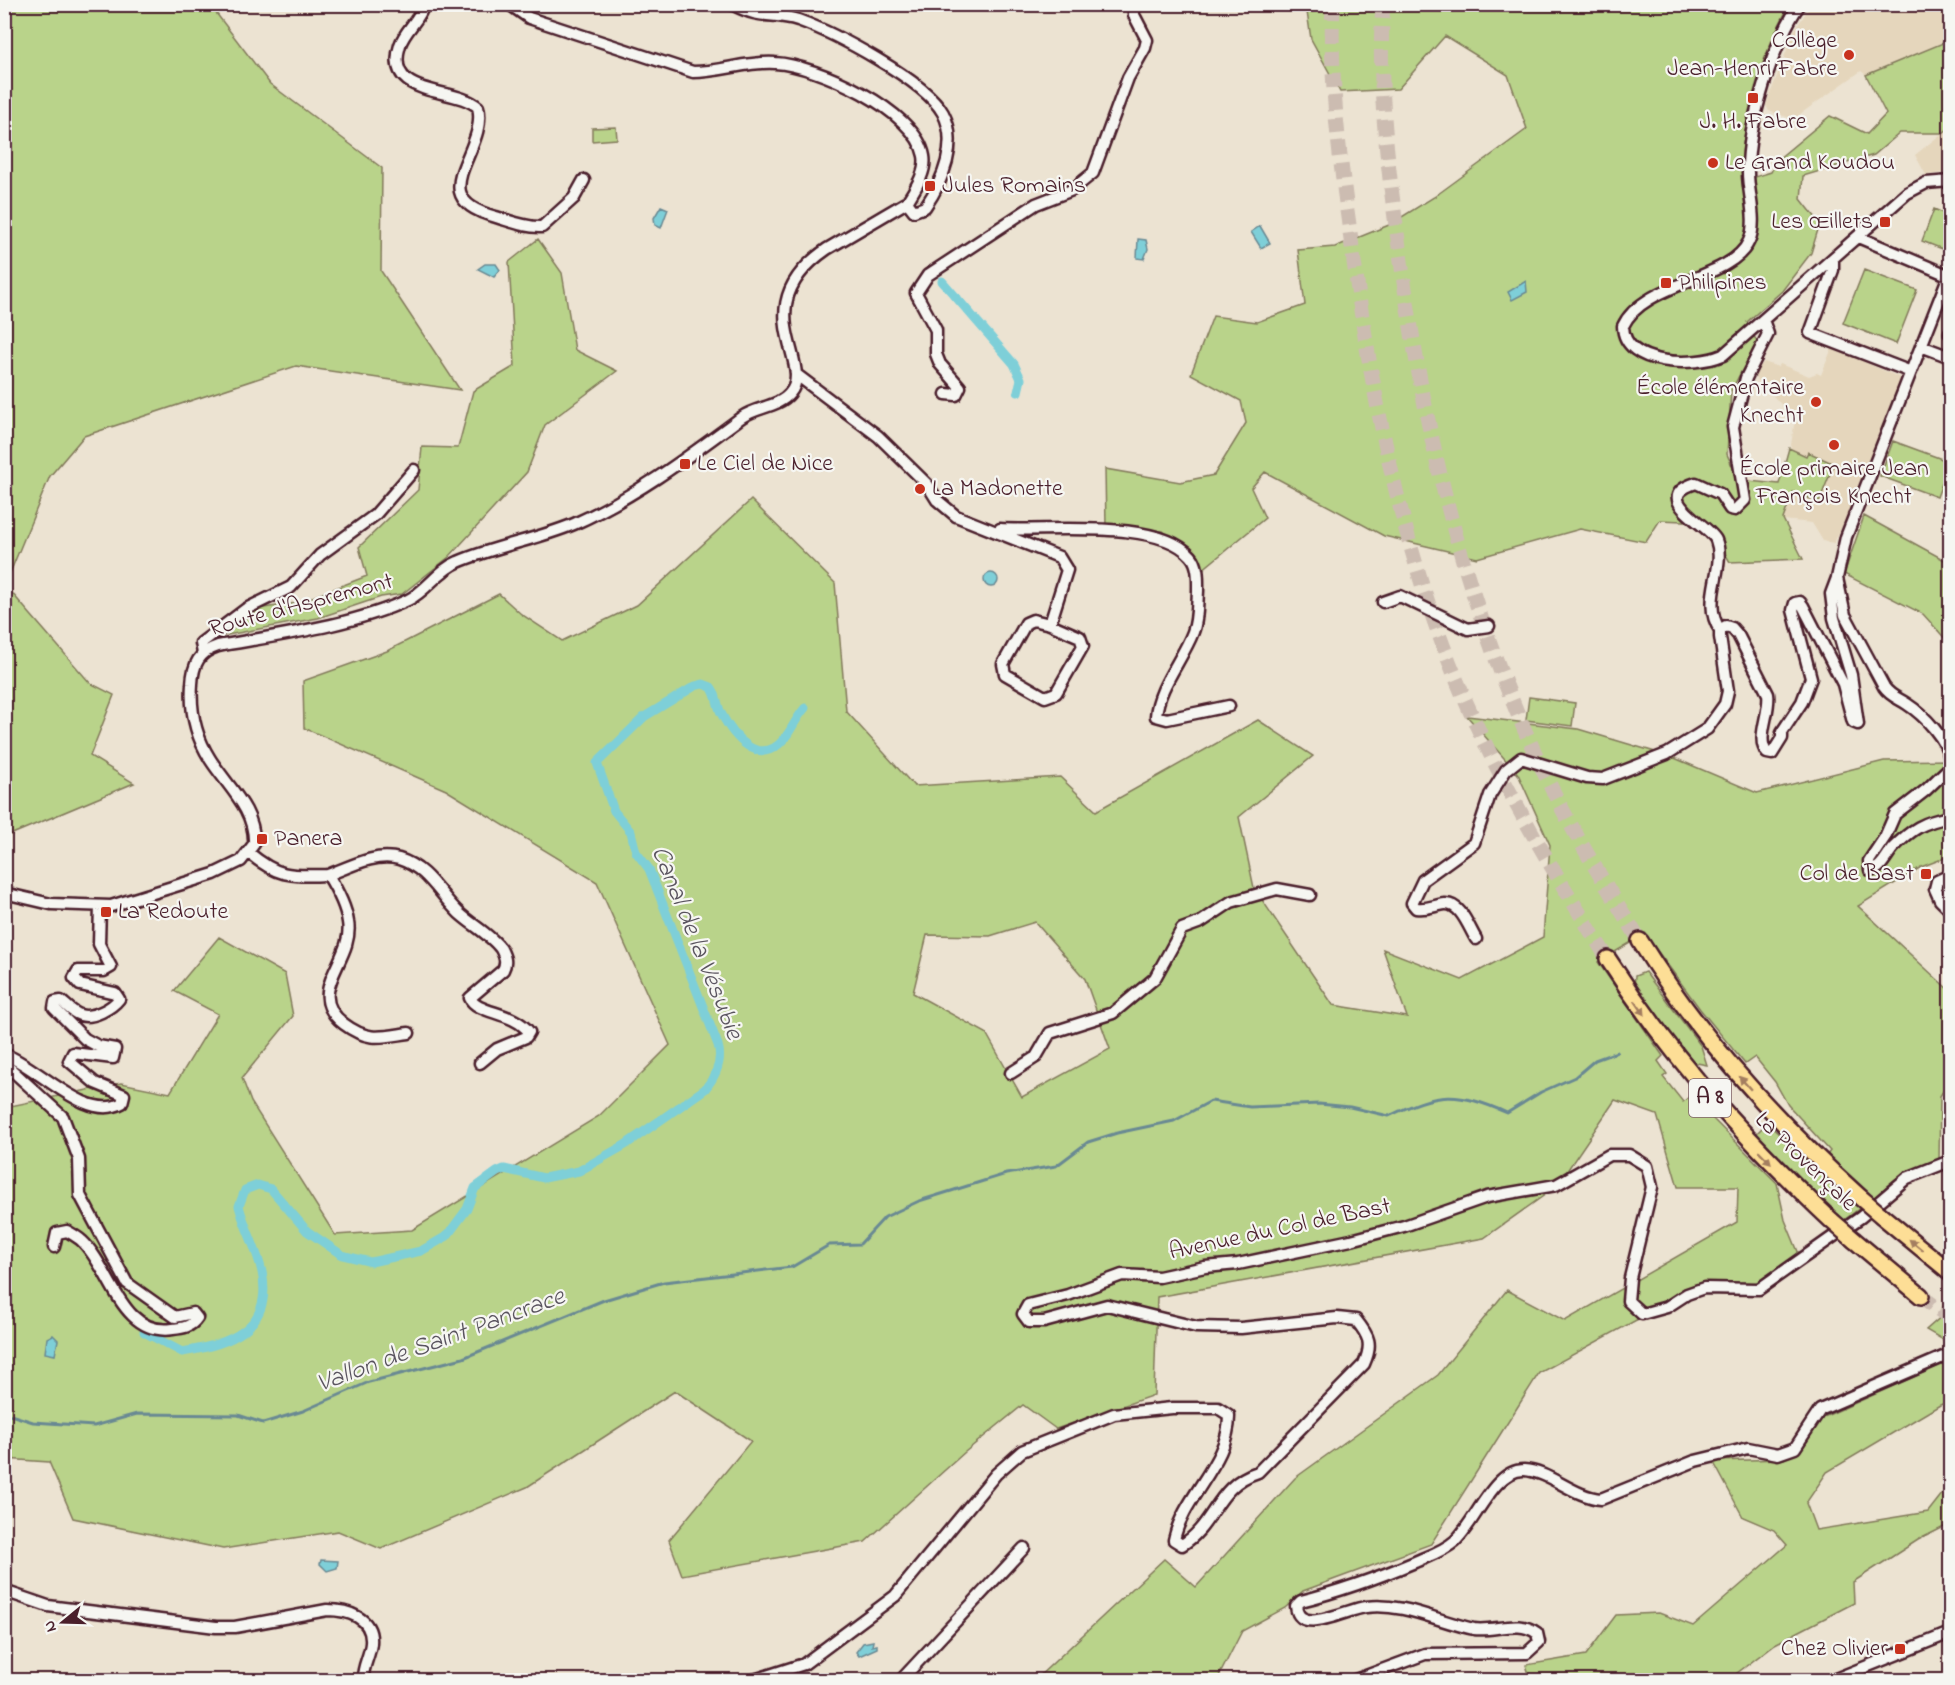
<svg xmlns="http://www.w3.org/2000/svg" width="1955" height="1685" font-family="'Indie Flower',sans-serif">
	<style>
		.built { fill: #e5d6bc }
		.green { fill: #b9d38a; stroke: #82795a; stroke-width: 1.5; fill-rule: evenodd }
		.water { fill: #7ecfd8; stroke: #698993; stroke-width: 1.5 }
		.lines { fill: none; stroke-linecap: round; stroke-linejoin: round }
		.stream { stroke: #698993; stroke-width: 3 }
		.canal { stroke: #7ecfd8; stroke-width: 9 }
		.highway-tunnel { stroke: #ccbcb1; stroke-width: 15; stroke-dasharray: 15 8; stroke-linecap: butt }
		.minor-casing { stroke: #4a1f2b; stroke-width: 15 }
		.highway-casing { stroke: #4a1f2b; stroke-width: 20 }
		.minor { stroke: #f6f6f2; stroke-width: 10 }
		.highway { stroke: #fdde96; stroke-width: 15 }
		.highway-bridge-casing { stroke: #4a1f2b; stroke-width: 20; stroke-linecap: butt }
		.highway-bridge { stroke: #fdde96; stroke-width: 15 }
		.oneway { fill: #a47e60 }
		.poi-dot { fill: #c8321e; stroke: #f6f6f2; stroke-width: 2 }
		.labels { text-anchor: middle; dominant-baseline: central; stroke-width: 4.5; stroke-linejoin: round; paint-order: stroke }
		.shield { fill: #f6f6f2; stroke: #7e6067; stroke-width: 1.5 }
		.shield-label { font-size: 22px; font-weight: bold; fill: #4a1f2b }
		.poi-label { font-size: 24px; fill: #4a1f2b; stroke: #f6f6f2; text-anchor: start }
		.street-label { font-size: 24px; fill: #4a1f2b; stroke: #f6f6f2 }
		.water-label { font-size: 26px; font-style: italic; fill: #5a545f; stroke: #f6f6f2 }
	</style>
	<rect width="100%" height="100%" fill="#ece3d2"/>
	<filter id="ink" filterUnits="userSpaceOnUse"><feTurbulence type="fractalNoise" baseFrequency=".0167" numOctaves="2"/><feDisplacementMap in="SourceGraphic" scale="12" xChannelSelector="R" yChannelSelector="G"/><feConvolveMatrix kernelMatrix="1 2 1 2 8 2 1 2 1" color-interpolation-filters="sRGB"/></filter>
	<g filter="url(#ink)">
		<path class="built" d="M1811 5H1950V40L1866 75 1861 71 1793 119 1769 111 1766 105 1794 31Z
			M1950 127V172L1926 175 1915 155Z
			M1832 348 1903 379 1862 486 1834 543 1823 541 1812 523 1774 519 1787 471 1795 419 1753 375 1764 362 1778 367 1780 364 1809 376 1817 373 1821 375Z"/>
		<path class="green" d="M5 4 210 5 270 84 382 168 381 271 460 390 296 366 84 436 50 476 5 585 90 683 114 695 90 756 134 783 5 837Z
			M1306 5H1790C1763 50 1738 129 1742 181L1771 172 1778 159 1830 116 1867 134 1886 114 1866 75 1950 40V127L1943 133H1900L1874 155 1803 176 1801 199 1820 223 1811 253 1782 291 1747 322 1757 342 1731 391 1727 454 1738 480 1779 484 1789 448 1806 456 1808 452 1834 464 1819 502 1793 492 1783 519 1803 559 1730 562 1706 522 1660 520 1646 542 1580 529 1477 558 1384 536 1265 472 1251 488 1265 518 1202 570 1163 531 1106 527 1105 469 1180 482 1214 475 1246 423 1241 401 1191 374 1213 316 1257 322 1305 305 1298 250 1335 247 1389 225 1434 197 1527 129 1508 75 1445 36 1398 89 1340 92 1311 39Z
			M616 127 617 139 592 141V128Z
			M1934 209 1950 216V252L1922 241Z
			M538 239 562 273 575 350 617 371 545 425 527 472 449 557 402 594 381 597 318 618 222 636 257 609 297 603 367 576 359 547 418 490 422 447 458 448 473 391 515 366 509 262Z
			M1864 270 1917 290 1896 344 1843 323Z
			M1893 441 1950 462 1937 497 1880 476Z
			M751 500 835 583 846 711 914 786 1060 777 1096 811 1258 720 1313 756 1239 817 1254 888 1333 1005 1407 1017 1383 949 1462 980 1543 937 1550 845 1518 774 1467 716 1578 729 1672 757 1757 793 1884 761 1950 760V856L1921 867 1858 906 1950 991V1080L1940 1096 1939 1162C1907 1172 1897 1173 1874 1199L1827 1155 1830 1151 1788 1105 1775 1082 1755 1057 1745 1064 1700 1009 1645 934 1598 962 1663 1056 1658 1061 1667 1074 1663 1077 1683 1102 1690 1096 1777 1183 1785 1220 1799 1254 1758 1284 1695 1288 1539 1373 1431 1544 1303 1591 1285 1608 1242 1631 1217 1680H1035L1164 1559 1196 1587 1295 1478 1438 1375 1507 1290 1565 1321 1737 1222 1738 1187H1678L1657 1115 1615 1100 1556 1187 1484 1238 1157 1297 1154 1395 1056 1429 1023 1405 965 1452 865 1542 682 1575 669 1540 751 1441 675 1391 527 1487 381 1549 338 1531 223 1549 73 1518 49 1462 5 1459 4 1099 11 1106 121 1083 170 1093 218 1014 174 991 219 937 285 974 293 1016 242 1078 251 1102 335 1235 412 1230 599 1116 670 1045 597 882 446 790 304 728 303 681 387 651 499 594 521 614 562 641 637 605ZM1035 922 1085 979 1110 1049 1022 1097 986 1033 913 993 927 935 990 936Z
			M1864 516 1950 563V644L1923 614 1844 574Z
			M1529 697 1575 703 1572 726 1526 720Z
			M1645 972 1701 1046 1707 1065 1692 1062 1679 1048 1634 986 1635 976Z
			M1767 1123 1860 1208 1844 1220 1807 1187 1756 1134Z
			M1950 1309V1344L1926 1330Z
			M1945 1363 1950 1369V1401L1940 1405 1827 1472 1806 1503 1816 1530 1928 1512 1950 1484V1524L1918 1540 1853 1582 1854 1603 1775 1644 1728 1680H1531L1526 1665 1586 1655 1616 1615 1659 1613 1693 1626 1787 1545 1774 1530 1743 1517 1713 1461 1784 1459 1805 1444 1817 1420Z"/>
		<path class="water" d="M661 206 668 209 661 228 655 225 654 218Z
			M1260 226 1270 243 1261 248 1251 232Z
			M1138 239 1146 240 1148 249 1144 259 1137 258Z
			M485 264H496L500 270 494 277 478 269Z
			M1526 281 1527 292 1512 300 1508 292Z
			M984 580a7 7 0 1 1 14 0a7 7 0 1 1-14 0Z
			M53 1335 58 1340 55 1355 45 1353 47 1338Z
			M321 1560 338 1561 337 1568 327 1571 320 1564Z
			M873 1641 872 1646 877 1645V1648L859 1656 856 1652 863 1643Z"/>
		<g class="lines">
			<path class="stream" d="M4 1413 33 1422 94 1426 137 1414 238 1415 263 1423 303 1411 369 1382 463 1358 604 1300 664 1282 792 1267 829 1245 860 1244 885 1217 919 1201 1006 1174 1056 1166 1088 1142 1117 1133 1174 1121 1211 1101 1250 1107 1319 1104 1350 1107 1389 1116C1438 1092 1457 1091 1507 1113L1541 1092 1575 1077 1595 1060 1617 1052"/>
			<path class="canal" d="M942 281 1014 364 1021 379 1018 392
				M144 1332 182 1352C227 1345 274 1330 262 1272 257 1249 245 1229 239 1206L245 1190 258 1185 271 1189 307 1231 342 1255 371 1262 421 1251 447 1236 467 1209 475 1188 497 1172 504 1169 544 1178 579 1171 625 1145 705 1089C716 1076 723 1062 718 1045L649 869 636 852 631 832 614 811 597 763 644 717 695 686 703 684 711 687C717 694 717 705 721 713 734 738 760 768 784 739 791 731 796 718 805 708"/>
			<path class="highway-tunnel" d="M1333 4C1329 85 1341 166 1352 247 1372 398 1402 552 1462 693 1502 786 1554 873 1608 959
				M1383 4C1377 89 1389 177 1401 261 1427 449 1467 615 1551 787 1577 840 1609 890 1640 941
				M1921 1296 1950 1318"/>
			<defs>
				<path id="minor" d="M424 4C420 20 405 30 400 45 383 99 455 86 478 107 489 151 419 197 496 217 510 221 527 228 542 227L574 198 584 180
					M509 4 529 18 693 72C721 72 747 61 775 63 816 65 916 110 924 156 927 172 915 189 907 202
					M732 4C760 20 773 12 798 20 834 33 925 80 943 113 959 143 943 181 925 207L914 211 907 202
					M1800 4C1773 42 1747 127 1748 173 1748 194 1758 221 1749 241 1732 280 1643 282 1623 326 1624 367 1695 367 1723 355L1907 193 1926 183 1950 181
					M1858 237 1950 276
					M1833 258V270L1810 333 1911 372
					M1950 334V332
					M1921 346 1950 357
					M797 375 878 436 927 484 937 500 956 516 1059 557 1067 570 1050 624 1033 620 1026 623 1003 664 1005 674 1045 697 1056 693 1083 646 1080 637 1050 624
					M946 394 956 395 960 387 940 364 936 354V330L916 293 928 275 1036 204 1072 190 1093 173 1128 78 1145 48 1147 40 1134 15V4
					M1000 529C1048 532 1158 518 1191 556 1199 565 1198 580 1198 591 1197 605 1198 620 1193 632 1183 659 1158 687 1156 716L1167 719 1229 706
					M1837 578 1845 615 1884 687C1890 696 1898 698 1907 704 1924 715 1948 740 1950 760
					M1383 602 1400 596 1468 629 1489 626
					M1720 630C1700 601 1727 568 1716 540 1709 524 1648 498 1696 483L1720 494 1730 509 1735 510 1745 500 1733 427 1746 378 1768 334 1763 320
					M203 653 201 643 246 609 291 587 320 555 375 515 414 470
					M1950 767 1926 790 1895 814 1885 837 1869 861 1870 870C1880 872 1886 856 1893 848 1912 829 1923 822 1950 817
					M249 853C279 878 291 876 328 875 336 888 346 907 348 922 355 960 302 992 344 1024 368 1042 381 1037 409 1033
					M328 875C349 867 376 852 399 859 428 868 439 894 459 913 472 925 491 935 501 949 505 957 507 962 503 970L470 998C477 1014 513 1011 529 1032L526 1037 497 1049 480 1063
					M1950 875 1937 881 1935 889 1940 900 1950 910
					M4 893 51 904 111 906 214 874 241 861 254 844C256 810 227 786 210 759 196 737 190 711 192 684 193 664 199 652 218 646 279 635 351 626 408 600 427 591 438 570 458 562 495 546 536 540 574 524 635 497 688 457 742 417 756 407 779 407 790 393 816 363 743 307 827 249L907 202
					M1476 939C1469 928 1461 903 1445 904 1435 905 1427 910 1416 908L1412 903 1423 880 1474 843 1490 795 1506 770 1521 758 1587 778 1603 779 1667 754 1707 729 1725 704 1728 691 1720 637V630L1726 626 1732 628 1738 635 1768 694C1771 712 1755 739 1767 753L1772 754 1782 738V732L1802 702 1811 678 1793 610 1795 603 1800 602 1803 606 1843 684 1853 722 1858 724 1851 675 1834 618 1831 594 1837 578 1846 537 1949 275
					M4 1054C38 1066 86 1123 122 1103L124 1095 95 1083 69 1061 73 1053 113 1058 115 1049 98 1046 85 1039 54 1008 55 1002 61 1001C67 1006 73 1013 80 1015 93 1019 112 1008 119 999L115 993 80 985 74 978 78 971H104L111 967 99 944 100 906
					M4 1063 63 1117 79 1159 80 1195 127 1283 175 1317 193 1313 197 1318C191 1327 183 1328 173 1329 121 1337 111 1268 82 1241 78 1237 72 1234 67 1231L57 1233 54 1247
					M1011 1073 1036 1057 1050 1033 1113 1013 1155 978 1182 929 1201 922 1231 902 1277 889 1310 895
					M4 1591 48 1606 216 1627H235L327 1610C347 1610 373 1617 371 1643 370 1656 362 1667 363 1680
					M754 1680 804 1664 895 1596 996 1474 1022 1451 1114 1414 1172 1408H1218L1229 1415C1230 1462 1183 1496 1174 1540L1182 1545C1215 1525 1216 1485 1258 1472L1364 1364C1373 1344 1369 1336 1356 1320L1337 1318 1241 1328 1196 1327 1107 1305 1044 1322H1029L1023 1314 1028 1305 1068 1295 1122 1275 1159 1277 1205 1267 1238 1264 1351 1240 1404 1226 1487 1197 1556 1185 1609 1155H1629L1647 1166 1652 1187 1630 1278 1628 1301 1642 1314 1667 1307 1687 1294 1704 1288 1759 1289 1861 1217 1907 1178 1950 1161
					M901 1680 1024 1548
					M1355 1680 1425 1654 1527 1653 1539 1642 1537 1633C1519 1619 1495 1632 1474 1629 1439 1622 1403 1602 1366 1607 1346 1609 1299 1637 1296 1606L1301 1601C1341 1591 1377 1578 1415 1562 1428 1556 1444 1551 1455 1541 1475 1523 1494 1469 1524 1470 1549 1471 1574 1497 1601 1499L1695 1461 1748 1448 1778 1454 1795 1448 1820 1410 1950 1354
					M1833 1680 1950 1633"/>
				<path id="highway" d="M1640 941C1700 1038 1776 1122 1861 1198
					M1608 959C1673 1060 1745 1139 1832 1221
					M1882 1216 1950 1272
					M1854 1240 1921 1296"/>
			</defs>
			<use href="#minor" class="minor-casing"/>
			<use href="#highway" class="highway-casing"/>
			<use href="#minor" class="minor"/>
			<use href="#highway" class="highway"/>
			<defs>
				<path id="highway-bridge" d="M1861 1198 1882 1216
					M1832 1221 1854 1240"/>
			</defs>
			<use href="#highway-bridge" class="highway-bridge-casing"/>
			<use href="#highway-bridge" class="highway-bridge"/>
		</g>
		<defs><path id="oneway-solid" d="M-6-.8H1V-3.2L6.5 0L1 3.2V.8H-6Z" transform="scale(1.5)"/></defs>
		<g class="oneway">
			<use href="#oneway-solid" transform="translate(1640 1008) rotate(55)"/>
			<use href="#oneway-solid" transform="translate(1745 1083) rotate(-131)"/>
			<use href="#oneway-solid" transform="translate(1765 1157) rotate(45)"/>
			<use href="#oneway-solid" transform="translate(1916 1245) rotate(-141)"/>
		</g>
	</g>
	<g class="poi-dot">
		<circle cx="1849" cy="55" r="6"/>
		<rect x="1747" y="92" width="12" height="12" rx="3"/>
		<circle cx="1713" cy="163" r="6"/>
		<rect x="924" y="180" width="12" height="12" rx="3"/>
		<rect x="1879" y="216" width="12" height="12" rx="3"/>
		<rect x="1660" y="277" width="12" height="12" rx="3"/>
		<circle cx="1816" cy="402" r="6"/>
		<circle cx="1834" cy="445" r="6"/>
		<rect x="679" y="458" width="12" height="12" rx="3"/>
		<circle cx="920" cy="489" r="6"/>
		<rect x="256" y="833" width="12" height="12" rx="3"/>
		<rect x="1920" y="868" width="12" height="12" rx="3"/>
		<rect x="100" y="906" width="12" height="12" rx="3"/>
		<rect x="1894" y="1643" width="12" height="12" rx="3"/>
	</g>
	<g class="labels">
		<rect class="shield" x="1689" y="1079" width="42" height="38" rx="4.5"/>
		<g class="shield-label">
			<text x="1710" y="1098">A 8</text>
		</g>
		<g class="poi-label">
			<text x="1837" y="41" text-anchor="end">Collège<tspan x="1837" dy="28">Jean-Henri Fabre</tspan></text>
			<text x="1753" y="122" text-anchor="middle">J. H. Fabre</text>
			<text x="1725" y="163">Le Grand Koudou</text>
			<text x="942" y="186">Jules Romains</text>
			<text x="1873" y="222" text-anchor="end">Les Œillets</text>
			<text x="1678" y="283">Philipines</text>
			<text x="1804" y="388" text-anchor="end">École élémentaire<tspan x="1804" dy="28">Knecht</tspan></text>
			<text x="697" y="464">Le Ciel de Nice</text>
			<text x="1834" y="469" text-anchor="middle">École primaire Jean<tspan x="1834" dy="28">François Knecht</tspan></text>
			<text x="932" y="489">La Madonette</text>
			<text x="274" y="839">Panera</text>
			<text x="1914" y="874" text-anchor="end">Col de Bast</text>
			<text x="118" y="912">La Redoute</text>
			<text x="1888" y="1649" text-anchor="end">Chez Olivier</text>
		</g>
		<g class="street-label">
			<text transform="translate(301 606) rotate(-15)">Route d'Aspremont</text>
			<text transform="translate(1805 1162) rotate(44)">La Provençale</text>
			<text transform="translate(1280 1230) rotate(-12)">Avenue du Col de Bast</text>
		</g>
		<g class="water-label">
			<text transform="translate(696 943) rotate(68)">Canal de la Vésubie</text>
			<text transform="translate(441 1341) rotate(-20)">Vallon de Saint Pancrace</text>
		</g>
	</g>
	<rect width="1955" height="1685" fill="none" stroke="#f6f6f2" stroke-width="24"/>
	<rect x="12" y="12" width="1931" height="1661" fill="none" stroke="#4a1f2b" stroke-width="2" filter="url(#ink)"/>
	<g transform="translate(63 1622) rotate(251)" stroke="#f6f6f2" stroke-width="4.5" paint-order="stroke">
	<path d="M0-4.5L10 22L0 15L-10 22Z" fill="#4a1f2b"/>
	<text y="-9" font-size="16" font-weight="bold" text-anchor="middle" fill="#4a1f2b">N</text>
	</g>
</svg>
